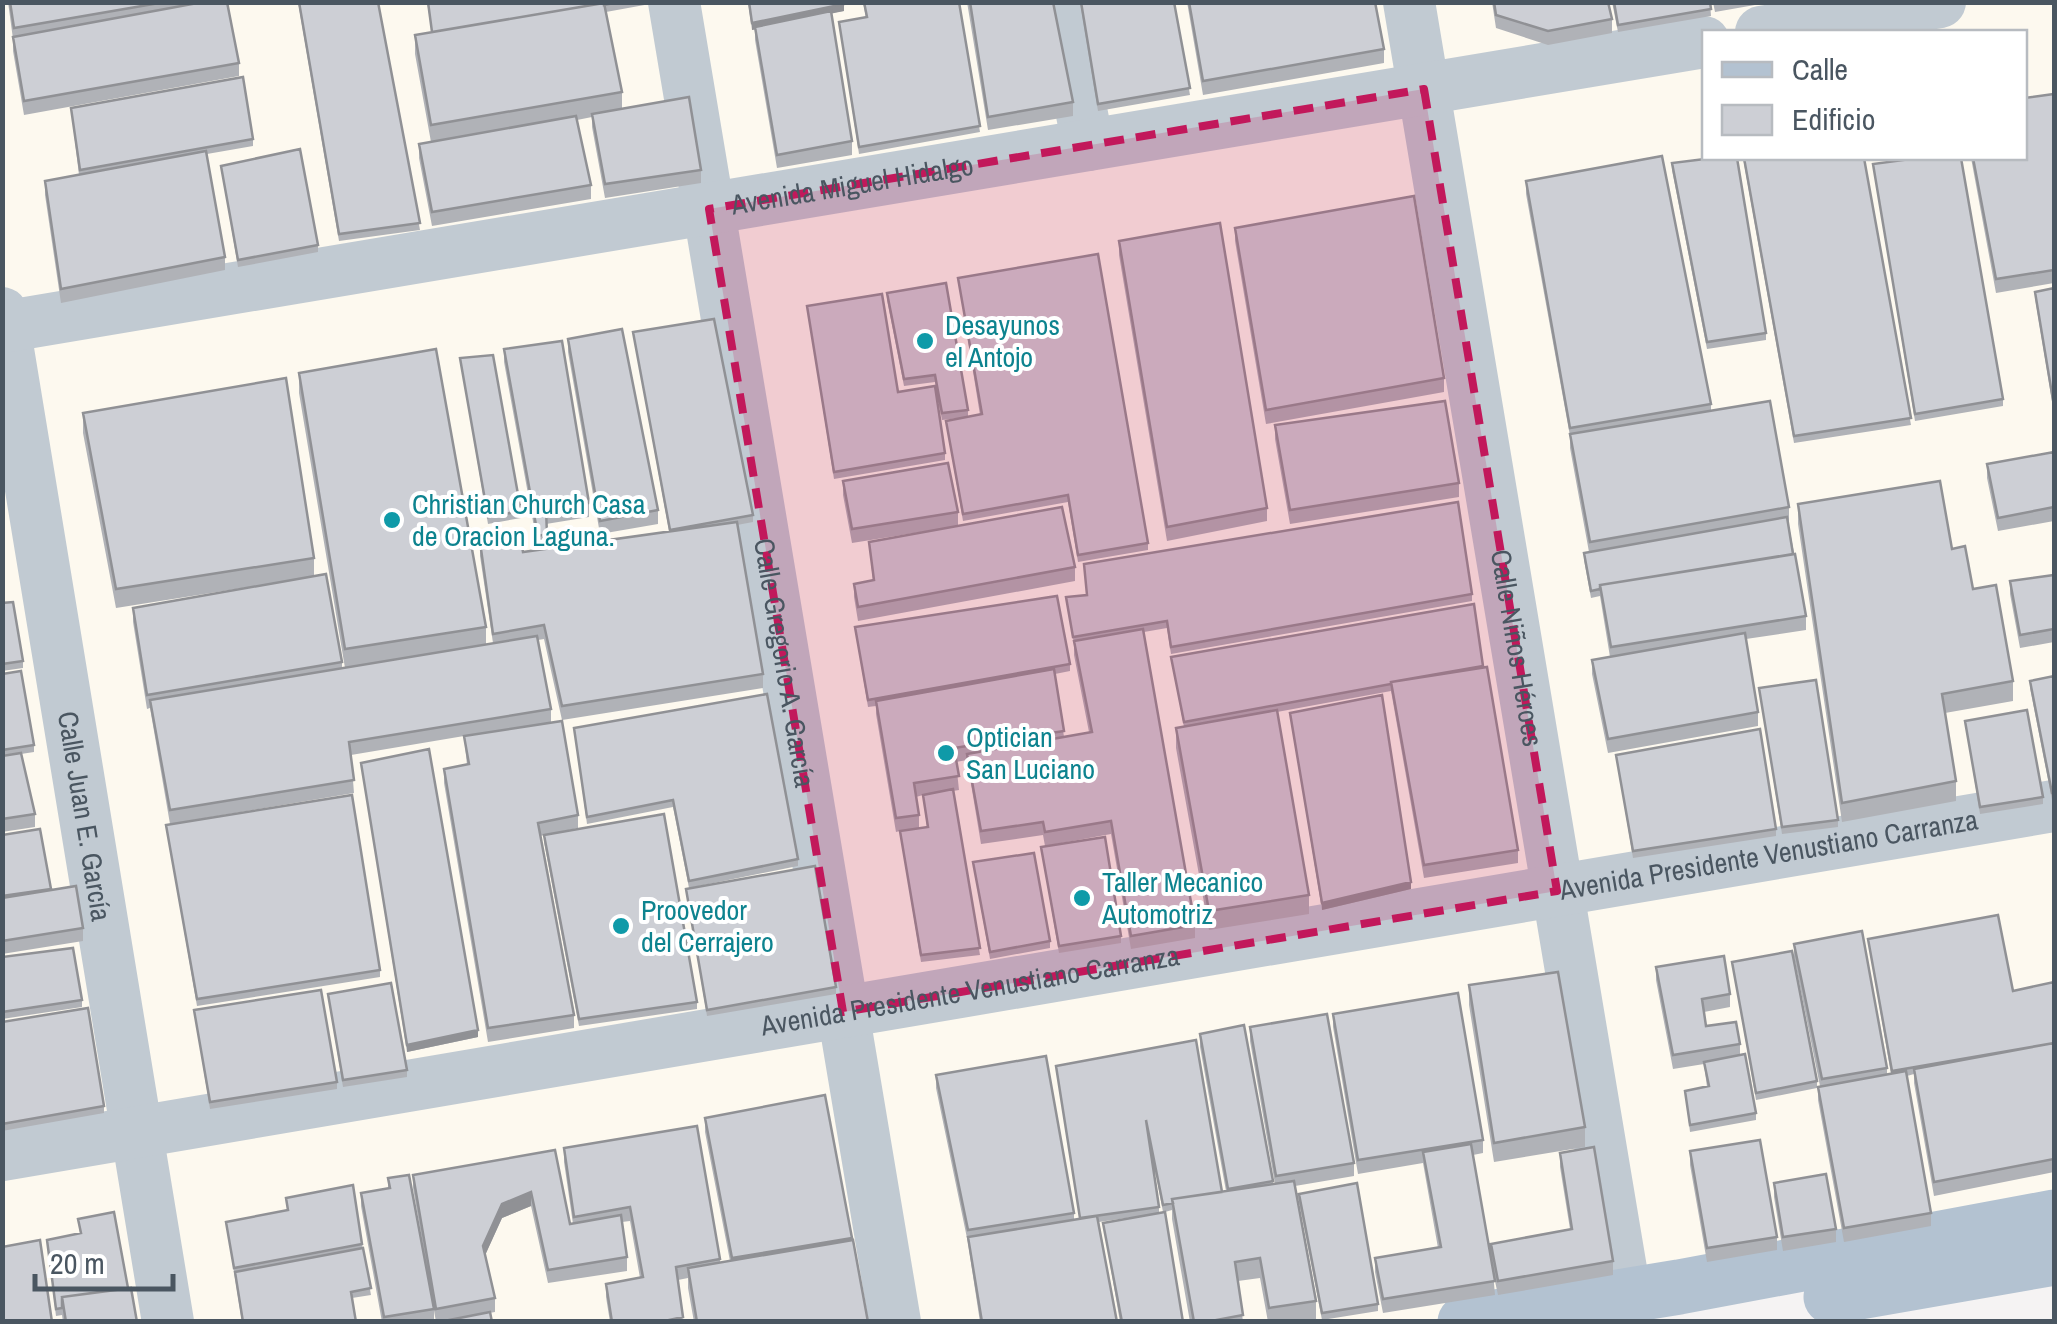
<svg xmlns="http://www.w3.org/2000/svg" width="2057" height="1324" font-family="'Archivo Narrow',sans-serif">
	<style>
		.commercial { fill: #fdf9ef; fill-rule: evenodd }
		.lines { fill: none; stroke-linecap: round; stroke-linejoin: round }
		.minor { stroke: #c1cad2; stroke-width: 52 }
		.major { stroke: #b3c2d1; stroke-width: 55 }
		.wall { fill: #b0b2b7; fill-rule: evenodd }
		.shaded-wall { fill: #909195 }
		.building { fill: #cdcfd5; stroke: #909195; stroke-width: 2.5 }
		.marked { fill: #c2185b; fill-opacity: 0.2; stroke: #c2185b; stroke-width: 8; stroke-dasharray: 20 12; stroke-linejoin: round }
		.culture-dot { fill: #0f9aa8; stroke: #fff; stroke-width: 4 }
		.labels { text-anchor: middle; dominant-baseline: central; stroke-width: 8; stroke-linejoin: round; paint-order: stroke }
		.street-label { font-size: 28px; fill: #4a5661; stroke: #fff }
		.culture-label { font-size: 28px; fill: #0d838f; stroke: #fff; text-anchor: start }
	</style>
	<rect width="100%" height="100%" fill="#f5f3f3"/>
	<path class="commercial" d="M3 3H2054V1236L1567 1321 3 1322ZM1704 32H2024V158H1704Z"/>
	<g class="lines">
		<g class="minor">
			<path id="s1" d="M674 2 895 1322"/>
			<path d="M1060 2 1088 145"/>
			<path id="s2" d="M1409 2 1625 1293"/>
			<path d="M1761 32 1940 2"/>
			<path id="s3" d="M2 313 168 1322"/>
			<path id="s4" d="M2 327 1704 42"/>
			<path id="s5" d="M2 1155 2054 806"/>
		</g>
		<path class="major" d="M1831 1297 2054 1258
			M1465 1322 1679 1287 2054 1217"/>
	</g>
	<path class="wall" d="M8 2H227L239 63V76L24 115 13 51V39Z
		M298 2H378L420 230 339 241Z
		M427 2H650V4L606 12 622 92V109L701 170V183L605 198 592 127V117L577 120 591 185V199L432 226 419 158V144L431 142 415 54V35L432 32Z
		M748 2H844V11L831 13 852 141V155L777 168 755 40V29L752 30Z
		M863 2H959L980 132 859 154 839 22 866 18Z
		M967 2H1053L1073 102V116L988 130Z
		M1080 2H1174L1190 95 1098 111Z
		M1187 2H1375L1384 49V63L1203 95Z
		M1492 2H1608L1612 19V33L1548 45 1496 28Z
		M1612 2H1710L1711 16 1618 32Z
		M1713 2H1772L1715 12Z
		M2054 94V283L1996 293 1971 158H2024Z
		M71 108 253 139V146L207 154 225 257V270L61 303 45 195V181L79 175Z
		M1743 158H1864L1911 425 1794 443Z
		M1672 163 1766 333V340L1707 349 1672 170Z
		M1873 164 2003 399V406L1915 421Z
		M221 166 318 245V252L238 267Z
		M1526 181 1711 404V411L1789 507V521H1788L1806 616V630L1746 639 1758 712V726L1608 753 1592 674V660L1610 657 1600 596 1591 598 1584 560V553L1589 552 1570 448V436L1526 194Z
		M1235 228 1444 378V392L1266 424 1235 241Z
		M1119 241 1267 508V521L1167 541 1119 255Z
		M958 278 1148 543V550L1078 562 1068 502 963 521 946 421 980 415Z
		M2054 288V413L2035 298V292Z
		M887 293 968 410V417L942 420 935 382 904 386 887 300Z
		M807 306 898 392 945 453V460L834 479Z
		M633 332 753 515V522L737 525 763 674V688L562 720 544 639 538 640 551 709V722L578 815V828L540 836 574 1015V1028L488 1042 444 783V769L467 765 464 736 351 755 354 793 170 824 150 708 147 709 133 622V608L255 586 116 608 83 433V413L314 558V576L342 662V668H345L299 393V373L486 627V644L493 643 480 556V542L523 552 669 531Z
		M568 339 658 510V524L600 534 568 352Z
		M504 349 589 503V517L546 524 547 548 538 549 504 362Z
		M460 358 521 511V518L488 524Z
		M1275 425 1459 483V497L1290 524 1275 439Z
		M2054 452V521L1998 531 1987 478V464Z
		M843 481 958 512V526L852 543 843 495Z
		M1798 504 1952 549 1973 589 2013 681V701L1945 713 1956 781V801L1842 822 1798 524Z
		M869 542 1075 567V581L858 621 854 597V584L873 581Z
		M2054 575V642L2020 648 2010 594V581Z
		M1472 594V601L1171 654 1167 628 1144 632 1195 925V938L1131 949 1111 834 1045 846 1043 835 981 844 967 760 956 762 959 790 953 791 980 955 921 962 900 831 896 832 876 714V706L868 707 855 627 1070 664V671L1055 674 1064 737 1089 732 1074 655V644L1066 597ZM923 795 927 827 919 828V815L916 797Z
		M2 603 23 661V668L2 671Z
		M1171 657 1483 667 1518 850V863L1424 878 1391 691 1277 712 1309 895V914L1209 930 1176 748V728L1184 727Z
		M2 674 34 745V752L21 754 35 814V827L2 832Z
		M2054 676V800H2052L2030 688V681Z
		M1759 688 1838 820V827L1782 834Z
		M1290 713 1411 889 1322 910Z
		M1965 721 2043 797V804L1980 814Z
		M574 728 798 859V866L689 888 673 807 587 824Z
		M1616 755 1776 829V836L1633 858Z
		M361 763 478 1037 407 1052Z
		M166 825 380 970V977L197 1006Z
		M2 835 83 928V941L2 954Z
		M544 835 697 1002V1009L579 1026 544 842Z
		M1041 847 1121 936V943L1059 953Z
		M973 862 1050 941V948L990 959Z
		M686 889 836 987V994L707 1016Z
		M1868 939 2013 991 2054 982V1172L1934 1196 1914 1083V1074L1907 1076 1931 1213V1226L1844 1242 1818 1100V1087L1820 1086 1794 957V944L1887 1068V1075L1891 1074Z
		M2 957 82 1000V1007L2 1019Z
		M1732 962 1817 1081V1088L1756 1100Z
		M1656 967 1730 994V1007L1704 1012 1706 1026 1740 1044V1055L1756 1113V1120L1690 1132 1685 1091 1707 1087 1704 1064 1673 1069 1656 980Z
		M1469 985 1585 1127V1147L1494 1162 1469 1005Z
		M328 994 407 1070V1077L343 1087Z
		M194 1010 337 1082V1089L210 1109Z
		M1333 1014 1483 1140V1153L1473 1155 1491 1256V1244L1570 1229 1560 1167V1153L1613 1261V1275L1498 1295 1493 1272 1495 1295 1383 1313 1375 1272V1258L1438 1248 1423 1163 1358 1174 1333 1027Z
		M2 1022 104 1106V1113L2 1131Z
		M1250 1027 1354 1163V1176L1295 1186 1316 1301V1321L1268 1322 1260 1278 1238 1281 1243 1322H1190L1172 1219V1210L1165 1212 1183 1322H1120L1103 1223 1133 1217 1099 1222 1117 1322H980L968 1243 936 1088V1075L1074 1213V1220L1080 1219 1056 1066 1222 1192 1226 1191 1200 1047V1034L1273 1181V1184H1275L1250 1041ZM1151 1148 1163 1212 1159 1213V1207Z
		M825 1095 868 1322H694L688 1288V1278L678 1280 683 1322H610L606 1297V1284L640 1278 630 1221 622 1222 627 1257V1271L548 1283 531 1206 502 1218 485 1255 495 1298V1312L436 1322 413 1188V1175L555 1150 570 1224H573L564 1162V1148L720 1259V1263L730 1261 705 1132V1118Z
		M1690 1151 1777 1237V1250L1707 1262 1690 1165Z
		M388 1178 434 1309V1322H382L361 1206V1193L388 1188Z
		M1774 1183 1836 1229V1242L1783 1251 1774 1197Z
		M1299 1194 1378 1304V1311L1322 1320 1299 1201Z
		M78 1219 128 1288 137 1322H63L62 1315 56 1316 47 1240 80 1233Z
		M226 1222 362 1244 371 1295 352 1298 356 1322H242Z"/>
	<path class="shaded-wall" d="M844 4V11L752 30V23Z
		M1411 882V889L1322 910V903Z
		M478 1030V1037L407 1052V1045Z
		M531 1192V1206L502 1218 483 1260V1246L502 1204Z"/>
	<path class="building" d="M10 2H165L14 28Z
		M203 2H227L239 63 24 101 13 37Z
		M299 2H378L420 223 339 234Z
		M428 2H619L604 5V3L432 32Z
		M749 2H844V4L752 23Z
		M864 2H959L980 126 859 147 839 22 867 17Z
		M970 2H1053L1073 102 988 117Z
		M1081 2H1174L1190 88 1098 104Z
		M1189 2H1375L1384 49 1203 81Z
		M1494 2H1608L1612 19 1548 31 1496 15Z
		M1614 2H1710L1711 9 1618 25Z
		M604 3 622 92 431 125 415 35Z
		M831 11 852 141 777 155 755 27Z
		M243 77 253 139 80 170 71 108Z
		M2054 94V270L1996 279 1973 158H2024V98Z
		M689 97 701 170 605 184 592 114Z
		M576 116 591 185 432 212 419 144Z
		M300 149 318 245 238 260 221 166Z
		M206 151 225 257 61 289 45 181Z
		M1662 156 1711 404 1570 428 1526 181Z
		M1713 158H1737L1766 333 1707 342 1672 163Z
		M1744 158H1864L1911 418 1794 436Z
		M1918 158H1961L2003 399 1915 414 1873 164Z
		M1414 196 1444 378 1266 410 1235 228Z
		M1220 223 1267 508 1167 527 1119 241Z
		M1098 254 1148 543 1078 555 1068 495 963 514 946 421 982 414 958 278Z
		M946 283 968 410 942 413 935 375 904 379 887 293Z
		M2054 288V406L2035 292Z
		M882 294 898 392 935 386 945 453 834 472 807 306Z
		M714 319 753 515 670 530 633 332Z
		M622 329 658 510 600 521 568 339Z
		M562 341 589 503 546 510 547 534 538 536 504 349Z
		M436 349 486 627 345 649 299 373Z
		M493 355 521 511 488 517 460 358Z
		M286 378 314 558 116 589 83 413Z
		M1445 401 1459 483 1290 510 1275 425Z
		M1770 401 1789 507 1590 542 1570 434Z
		M2054 452V507L1998 518 1987 464Z
		M948 463 958 512 852 529 843 481Z
		M1940 481 1952 549 1965 546 1973 589 1996 585 2013 681 1942 694 1956 781 1842 803 1798 504Z
		M1458 502 1472 594 1171 647 1167 621 1073 637 1066 597 1087 595 1084 564Z
		M1062 507 1075 567 858 607 854 584 874 580 869 542Z
		M1787 517 1793 554 1600 585V589L1591 591 1584 553Z
		M737 522 763 674 562 706 544 625 493 634 480 542 520 534 523 552Z
		M1795 554 1806 616 1611 647 1600 585Z
		M326 574 342 662 147 695 133 608Z
		M2054 575V629L2020 635 2010 581Z
		M1057 596 1070 664 868 700 855 627Z
		M13 602 23 661 2 664V603Z
		M1474 604 1483 666 1391 682V684L1184 722 1171 657Z
		M1143 629 1195 925 1131 936 1111 821 1045 832 1043 822 981 831 967 754 1092 732 1074 641Z
		M1745 633 1758 712 1608 739 1592 660Z
		M537 636 551 709 349 742 354 780 170 810 150 700Z
		M1487 667 1518 850 1424 865 1391 682Z
		M1054 669 1064 731 954 748 959 776 914 783 919 815 896 818 876 701Z
		M21 671 34 745 2 750V674Z
		M2054 676V793H2052L2030 681Z
		M1816 680 1838 820 1782 827 1759 688Z
		M767 694 798 859 689 881 673 800 587 817 574 728Z
		M1382 695 1411 882 1322 903 1290 713Z
		M1277 710 1309 895 1209 911 1176 728Z
		M2027 710 2043 797 1980 807 1965 721Z
		M562 721 578 815 538 823 574 1015 488 1028 444 769 469 764 464 736Z
		M1760 729 1776 829 1633 851 1616 755Z
		M429 749 478 1030 407 1045 361 763Z
		M21 753 35 814 2 819V756Z
		M953 789 980 948 921 955 900 831 928 827 923 795Z
		M352 795 380 970 197 999 166 825Z
		M664 814 697 1002 579 1019 544 835Z
		M40 829 51 889 2 896V835Z
		M1105 837 1121 936 1059 946 1041 847Z
		M1034 853 1050 941 990 952 973 862Z
		M815 866 836 987 707 1010 686 889Z
		M76 886 83 928 2 941V898Z
		M1998 915 2013 991 2054 982V1043L1892 1071 1868 939Z
		M1862 931 1887 1068 1822 1079 1794 944Z
		M73 948 82 1000 2 1012V957Z
		M1792 951 1817 1081 1756 1093 1732 962Z
		M1724 956 1730 994 1702 999 1706 1026 1736 1022 1740 1044 1673 1055 1656 967Z
		M1558 972 1585 1127 1494 1143 1469 985Z
		M391 983 407 1070 343 1080 328 994Z
		M321 990 337 1082 210 1102 194 1010Z
		M1458 993 1483 1140 1358 1160 1333 1014Z
		M88 1008 104 1106 2 1124V1022Z
		M1327 1014 1354 1163 1276 1176 1250 1027Z
		M1244 1025 1273 1181 1228 1189 1200 1034Z
		M1196 1040 1222 1192 1172 1199 1173 1203 1163 1205 1146 1120 1159 1207 1080 1218 1056 1066Z
		M2054 1043V1159L1934 1182 1914 1069Z
		M1745 1054 1756 1113 1690 1125 1685 1091 1709 1086 1704 1062Z
		M1046 1056 1074 1213 968 1230 936 1075Z
		M1906 1071 1931 1213 1844 1228 1818 1087Z
		M825 1095 852 1238 732 1258 705 1118Z
		M697 1126 720 1259 676 1267 683 1317 660 1322H612L606 1284 643 1277 630 1207 574 1217 564 1148Z
		M1760 1140 1777 1237 1707 1248 1690 1151Z
		M1471 1144 1495 1281 1383 1299 1375 1258 1441 1247 1423 1152Z
		M1594 1147 1613 1261 1498 1281 1491 1244 1572 1229 1560 1153Z
		M555 1150 570 1224 621 1215 627 1257 548 1270 531 1192 502 1204 483 1246 495 1298 436 1309 413 1175Z
		M1826 1174 1836 1229 1783 1237 1774 1183Z
		M409 1175 434 1309 384 1317 361 1193 390 1188 388 1178Z
		M1294 1181 1316 1301 1269 1308 1260 1258 1235 1262 1243 1315 1206 1322H1194L1172 1199Z
		M1357 1183 1378 1304 1322 1313 1299 1194Z
		M353 1185 362 1244 234 1268 226 1222 288 1210 286 1198Z
		M114 1212 128 1288 62 1297V1308L56 1309 47 1240 81 1233 78 1219Z
		M1165 1212 1183 1322H1122L1103 1223Z
		M1097 1216 1117 1322H982L968 1237Z
		M40 1240 52 1322H2V1247Z
		M853 1240 868 1322H697L688 1268Z
		M363 1248 371 1288 351 1292 356 1322H243L235 1272Z
		M131 1288 137 1322H66L62 1297Z
		M490 1312 492 1322H439Z"/>
	<path class="marked" d="M1424 89 1557 891 843 1012 709 209Z"/>
	<g class="culture-dot">
		<circle cx="925" cy="341" r="10"/>
		<circle cx="392" cy="520" r="10"/>
		<circle cx="946" cy="753" r="10"/>
		<circle cx="1082" cy="898" r="10"/>
		<circle cx="621" cy="926" r="10"/>
	</g>
	<g class="labels">
		<g class="street-label">
			<text stroke="none"><textPath href="#s4" startOffset="862">Avenida Miguel Hidalgo</textPath></text>
			<text stroke="none"><textPath href="#s2" startOffset="655">Calle Niños Héroes</textPath></text>
			<text stroke="none"><textPath href="#s1" startOffset="670">Calle Gregorio A. García</textPath></text>
			<text stroke="none"><textPath href="#s3" startOffset="510">Calle Juan E. García</textPath></text>
			<text stroke="none"><textPath href="#s5" startOffset="1792">Avenida Presidente Venustiano Carranza</textPath></text>
			<text stroke="none"><textPath href="#s5" startOffset="982">Avenida Presidente Venustiano Carranza</textPath></text>
		</g>
		<g class="culture-label">
			<text x="945" y="325">Desayunos<tspan x="945" dy="32">el Antojo</tspan></text>
			<text x="412" y="504">Christian Church Casa<tspan x="412" dy="32">de Oracion Laguna.</tspan></text>
			<text x="966" y="737">Optician<tspan x="966" dy="32">San Luciano</tspan></text>
			<text x="1102" y="882">Taller Mecanico<tspan x="1102" dy="32">Automotriz</tspan></text>
			<text x="641" y="910">Proovedor<tspan x="641" dy="32">del Cerrajero</tspan></text>
		</g>
	</g>
	<rect width="2057" height="1324" fill="none" stroke="#4a5661" stroke-width="10"/>
	<rect x="1702" y="30" width="325" height="130" fill="#ffffff" stroke="#b7bbc0" stroke-width="2.5"/>
	<rect x="1722" y="62" width="50" height="15" fill="#b3c2d1" stroke="#b7bbc0" stroke-width="2.5"/>
	<text x="1792" y="80" font-size="30" fill="#4a5661">Calle</text>
	<rect x="1722" y="105" width="50" height="30" fill="#cdcfd5" stroke="#b7bbc0" stroke-width="2.5"/>
	<text x="1792" y="130" font-size="30" fill="#4a5661">Edificio</text>
	<path d="M35 1274v15h138v-15" fill="none" stroke="#4a5661" stroke-width="5"/>
	<text x="50" y="1274" font-size="30" fill="#4a5661" stroke="#ffffff" stroke-width="8" paint-order="stroke">20 m</text>
</svg>
